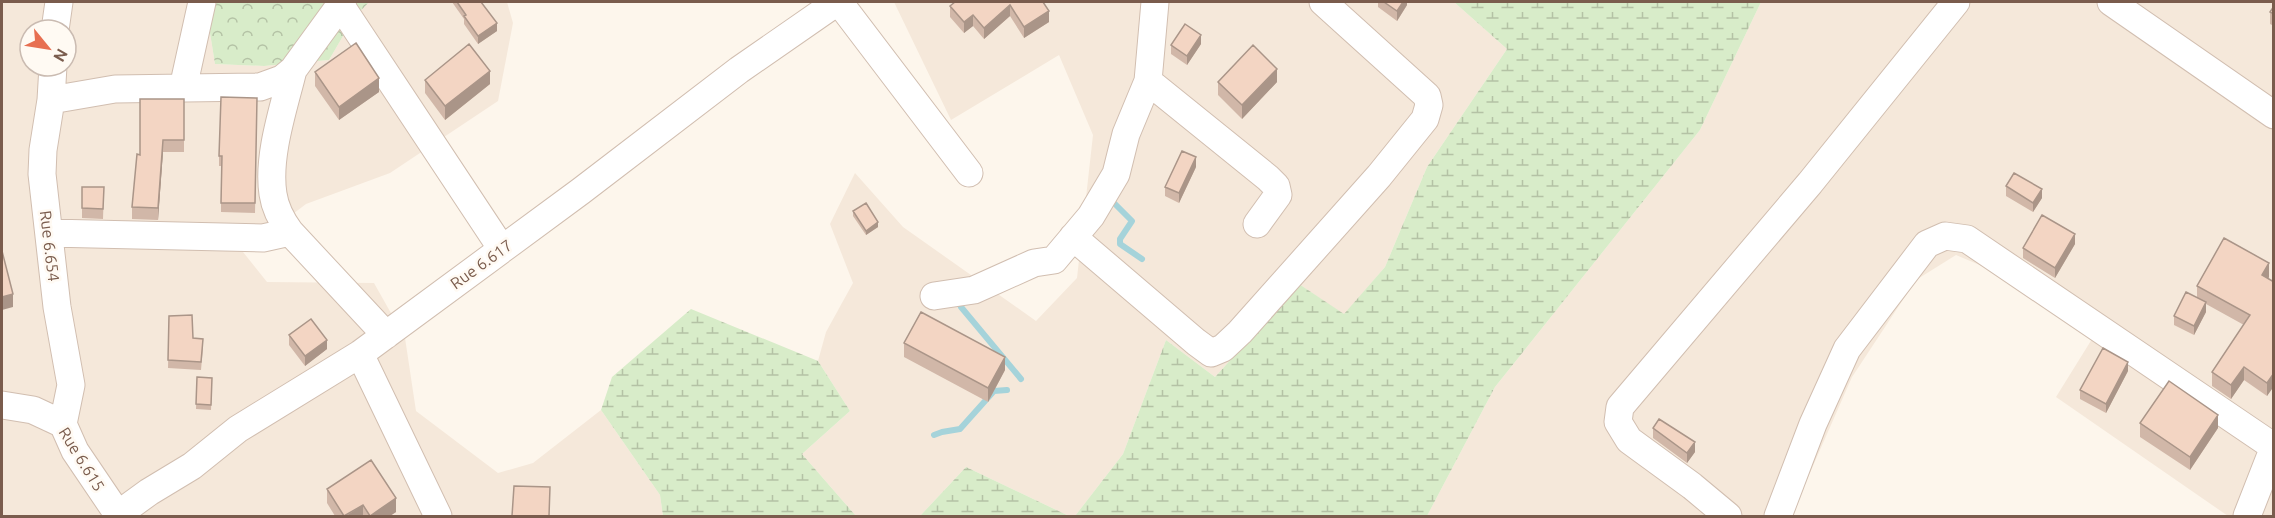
<svg xmlns="http://www.w3.org/2000/svg" width="2275" height="518" font-family="Ubuntu,sans-serif">
	<style>
		.residential { fill: #f5e8da; fill-rule: evenodd }
		.forest { fill: url(#forest-crowns) }
		.wetland { fill: url(#wetland-marsh) }
		.lines { fill: none; stroke-linecap: round; stroke-linejoin: round }
		.stream { stroke: #a5d3da; stroke-width: 6 }
		.minor-casing { stroke: #d1beb0; stroke-width: 29 }
		.minor { stroke: #fff; stroke-width: 27 }
		.wall { fill: #d1b7a8 }
		.shaded-wall { fill: #aa9588 }
		.building { fill: #f3d5c3; stroke: #aa9588; stroke-width: 1.5 }
		.labels { text-anchor: middle; dominant-baseline: central; stroke-width: 5; stroke-linejoin: round; paint-order: stroke }
		.street-label { font-size: 16px; fill: #7a5c4d; stroke: #fffaf3 }
	</style>
	<defs>
		<pattern id="forest-crowns" width="20" height="18" patternUnits="userSpaceOnUse" patternTransform="scale(1.5)"><rect width="20" height="18" fill="#d8ecc9"/><path d="M2 6a3 3 0 1 1 6 0M12 15a3 3 0 1 1 6 0" fill="none" stroke="#b4c2a5"/></pattern>
		<pattern id="wetland-marsh" width="20" height="14" patternUnits="userSpaceOnUse" patternTransform="scale(1.5)"><rect width="20" height="14" fill="#d8ecc9"/><path d="M1 5h8M5 5V1M11 12h8M15 12V8" fill="none" stroke="#b4c2a5"/></pattern>
	</defs>
	<rect width="100%" height="100%" fill="#fdf6ec"/>
	<path class="residential" d="M2 2H205L215 64 264 66 329 60 353 19 369 2H507L513 23 498 101 390 173 306 204 243 252 267 282 374 283 405 338 416 411 498 473 533 463 601 410 660 495 663 516H2ZM30 30H66V66H30Z
		M894 2H1454L1507 49 1427 167 1385 267 1344 315 1299 284 1215 377 1166 340 1123 454 1075 516H1069L966 467 920 516H856L802 454 850 411 818 361 826 332 853 283 830 224 855 173 903 227 1036 321 1077 278 1093 135 1059 55 951 120Z
		M1761 2H2273V516H2228L2056 397 2092 339 1989 269 1956 255 1916 280 1852 377 1791 516H1427L1495 387 1700 130Z"/>
	<path class="forest" d="M205 2H369L353 19 329 60 264 66 215 64Z"/>
	<path class="wetland" d="M1454 2H1761L1700 130 1495 387 1427 516H1075L1123 454 1166 340 1215 377 1299 284 1344 314 1385 267 1427 167 1507 49Z
		M691 309 818 361 850 411 802 454 856 516H663L660 495 601 410 612 377Z
		M966 467 1069 516H920Z"/>
	<g class="lines">
		<path class="stream" d="M1110 199 1132 221 1120 239V244L1142 259
			M961 307 1021 379
			M934 435 942 432 960 429 994 391 1007 390"/>
		<defs>
			<path id="minor" d="M342 2 343 9 502 249
				M839 2 969 173
				M2111 2 2274 115
				M55 30 59 2
				M53 66 51 100 43 150 42 174 57 307 71 385 63 424
				M293 70C284 107 267 156 273 194 275 208 282 221 290 232L386 335
				M1148 81 1268 178 1276 186 1278 195 1257 224
				M183 88 202 2
				M51 100 115 89 260 87 282 79 293 70 341 4
				M49 233 263 238 290 232
				M1073 237 1196 342 1211 353 1223 348 1240 332 1379 176 1425 119 1429 105 1427 96 1323 2
				M934 296 974 290 1034 263 1054 260 1091 216 1116 174 1126 134 1148 81 1155 2
				M360 354 438 516
				M2 405 33 410 63 424 75 451 119 516
				M116 516 149 492 192 466 238 429 360 354 581 191 739 70 837 2
				M1728 516 1692 486 1629 440 1618 422 1620 407 1810 183 1956 2
				M1778 516 1813 424 1847 349 1927 244 1945 236 1967 239 2274 447 2247 516"/>
		</defs>
		<use href="#minor" class="minor-casing"/>
		<use href="#minor" class="minor"/>
	</g>
	<path class="wall" d="M452 2H481L497 31 478 44 464 24V19Z
		M1043 2 1049 22 1024 38 1010 16 984 39 973 26 964 33 950 17V6Z
		M1378 2H1407V5L1397 21 1378 7Z
		M2274 6V26L2270 24V12Z
		M1201 44 1187 65 1171 54V45Z
		M315 72 379 92 339 120 315 86Z
		M425 80 490 84 445 120 425 93Z
		M1218 82H1277L1242 119 1218 95Z
		M257 98 255 213 221 212V166H219V156Z
		M184 99V152H163L158 220 132 219V207L140 155Z
		M1196 167 1179 203 1165 196V187Z
		M2006 186 2042 198 2033 212 2006 196Z
		M82 187H104L103 219 82 218Z
		M853 211 878 227 866 235 853 216Z
		M2075 244 2055 278 2023 258V248Z
		M2269 277 2268 279 2274 282V386L2267 396 2244 380 2231 399 2212 386V372L2244 325 2206 304V312L2194 335 2174 325V316L2197 298V286Z
		M169 316 203 347 201 370 168 368Z
		M289 335 327 349 305 366 289 345Z
		M904 343 1005 370 988 402 904 357Z
		M2128 371 2106 413 2080 399V390Z
		M197 377 212 378 211 410 196 409Z
		M2140 423 2218 428 2190 470 2140 437Z
		M1653 428 1695 452 1687 463 1653 438Z
		M327 489 396 512 390 516H335L327 503Z"/>
	<path class="shaded-wall" d="M1403 2H1407V5L1397 21V11Z
		M1010 5V16L984 39V28Z
		M1049 11V22L1024 38V27Z
		M973 15V26L964 33V22Z
		M497 23V31L478 44V36Z
		M1201 35V44L1187 65V56Z
		M1277 69V82L1242 119V105Z
		M490 71V84L445 120V106Z
		M379 78V92L339 120V107Z
		M163 140V152L158 220V208Z
		M1196 157V167L1179 203V193Z
		M2042 189V198L2033 212V203Z
		M878 222V227L866 235V231Z
		M2075 234V244L2055 278V268Z
		M2269 263V277L2262 289V275Z
		M13 294V307L2 310V297Z
		M2206 302V312L2194 335V326Z
		M327 340V349L305 366V356Z
		M1005 357V370L988 402V388Z
		M2128 362V371L2106 413V404Z
		M2244 367V380L2231 399V385Z
		M2274 373V386L2267 396V383Z
		M2218 415V428L2190 470V457Z
		M1695 442V452L1687 463V453Z
		M396 498V512L390 516H370Z
		M363 505V516H346Z"/>
	<path class="building" d="M457 2H481L497 23 478 36 464 16 466 15Z
		M955 2H1043L1049 11 1024 27 1010 5 984 28 973 15 964 22 950 6Z
		M1384 2H1403L1397 11Z
		M2274 6V14L2270 12Z
		M1185 24 1201 35 1187 56 1171 45Z
		M356 43 379 78 339 107 315 72Z
		M469 44 490 71 445 106 425 80Z
		M1253 45 1277 69 1242 105 1218 82Z
		M221 97 257 98 255 203H221L222 156H219Z
		M140 99H184V140H163L158 208 132 207 137 154 140 155Z
		M1182 151 1196 157 1179 193 1165 187Z
		M2014 173 2042 189 2033 203 2006 186Z
		M82 187H104L103 209 82 208Z
		M866 203 878 222 866 231 853 211Z
		M2042 215 2075 234 2055 268 2023 248Z
		M2224 238 2269 263 2262 275 2274 282V373L2267 383 2244 367 2231 385 2212 372 2250 315 2197 286Z
		M2 251 13 294 2 297Z
		M2186 292 2206 302 2194 326 2174 316Z
		M921 312 1005 357 988 388 904 343Z
		M192 315 193 338 203 339 201 362 168 360 169 316Z
		M311 319 327 340 305 356 289 335Z
		M2103 348 2128 362 2106 404 2080 390Z
		M197 377 212 378 211 405 196 404Z
		M2169 381 2218 415 2190 457 2140 423Z
		M1659 419 1695 442 1687 453 1653 428Z
		M371 460 396 498 370 516 363 505 344 516 327 489Z
		M514 486 550 487 549 516H512Z"/>
	<g class="labels">
		<g class="street-label">
			<text transform="translate(50 246) rotate(83)">Rue 6.654</text>
			<text transform="translate(481 264) rotate(-36)">Rue 6.617</text>
			<text transform="translate(82 459) rotate(58)">Rue 6.615</text>
		</g>
	</g>
	<rect width="2275" height="518" fill="none" stroke="#7a5c4d" stroke-width="6"/>
	<g transform="translate(48 48) rotate(120)"><circle r="28" fill="#fffaf3" stroke="#cabbb1" stroke-width="1.5"/>
	<path d="M0-4.5L10 22L0 15L-10 22Z" fill="#e76f51"/>
	<text y="-9" font-size="16" font-weight="bold" text-anchor="middle" fill="#7a5c4d">N</text>
	</g>
</svg>
